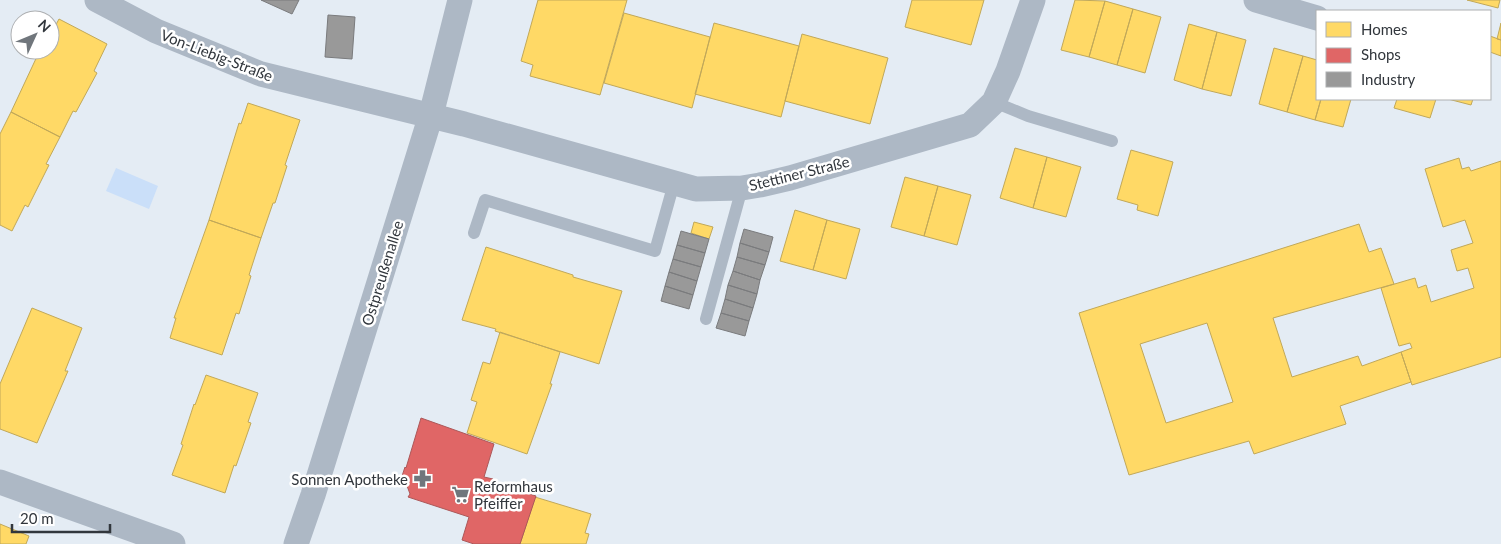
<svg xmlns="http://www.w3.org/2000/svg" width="1501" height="544" font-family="Lato,sans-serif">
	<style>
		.green { fill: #cadff9 }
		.homes { fill: #ffd966; stroke: #c1a859; fill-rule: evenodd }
		.shops { fill: #e06666; stroke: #ac5859 }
		.industry { fill: #999; stroke: #7a7b7d }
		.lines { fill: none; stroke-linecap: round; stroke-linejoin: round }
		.lane { stroke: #adb8c5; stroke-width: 12 }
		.street { stroke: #adb8c5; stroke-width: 25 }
		.labels { text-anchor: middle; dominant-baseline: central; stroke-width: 5; stroke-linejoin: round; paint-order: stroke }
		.street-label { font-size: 15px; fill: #31363c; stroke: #fff }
		.poi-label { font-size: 15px; fill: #31363c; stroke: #fff; text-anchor: end }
	</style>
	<rect width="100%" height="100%" fill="#e4ecf4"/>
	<path class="green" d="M116 168 158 186 149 209 106 191Z"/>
	<path class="homes" d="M538 0H627L600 95 530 76 533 65 521 61Z
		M912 0H984L971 45 905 27Z
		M1075 0 1105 1 1089 57 1061 50Z
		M1467 0H1500L1498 8Z
		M1105 1 1133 9 1117 65 1089 57Z
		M1133 9 1161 17 1145 73 1117 65Z
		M624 13 710 37 692 108 604 83Z
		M59 19 107 44 94 71 97 73 76 112 73 111 60 137 11 112 40 50H50V36Z
		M714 23 799 46 781 117 695 94Z
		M1501 23V40L1497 39Z
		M1189 24 1217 32 1202 89 1174 80Z
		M1217 32 1246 40 1231 96 1202 89Z
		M802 34 888 58 870 124 785 101Z
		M1490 36 1501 40V56L1490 52Z
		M1274 48 1303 56 1287 112 1259 104Z
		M1303 56 1317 60V99H1321L1315 120 1287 112Z
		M1321 99H1351L1343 127 1315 120Z
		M1397 99H1436L1430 118 1394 108Z
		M1448 99H1473L1471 105Z
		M248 103 300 120 285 165 287 166 275 203H273L261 238 209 220 239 123 241 124Z
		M11 112 60 137 46 164 49 165 28 207 25 205 12 231 0 225V134Z
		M1015 148 1047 157 1033 208 1000 198Z
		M1131 150 1173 162 1158 216 1137 210 1138 205 1117 199Z
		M1047 157 1081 167 1066 217 1033 208Z
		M1459 158 1462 169 1469 167 1471 171 1501 161V357L1412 385 1401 352 1412 348 1410 343 1399 346 1381 288 1415 278 1418 288 1426 285 1431 302 1474 288 1468 268 1457 271 1451 250 1473 243 1465 220 1443 227 1425 169Z
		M905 177 938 186 924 236 891 227Z
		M938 186 971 195 957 245 924 236Z
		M795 210 827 220 813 270 780 261Z
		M209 220 261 238 249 275 251 276 239 314 236 313 222 355 170 338 176 318H174Z
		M827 220 860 229 846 279 813 270Z
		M694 222 713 227 709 239 691 233Z
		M1359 224 1369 252 1381 248 1394 284 1273 318 1292 377 1358 356 1362 366 1401 352 1411 382 1340 406 1346 424 1254 454 1249 441 1129 475 1079 313ZM1207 323 1233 402 1166 423 1140 344Z
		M486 247 573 275V277L622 291 599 364 495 331 496 329 462 320Z
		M32 308 82 328 65 371H68L37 443 0 429V384Z
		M500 332 560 352 550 384H552L527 454 467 433 477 402 471 400 483 362 490 364Z
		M206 375 258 393 248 422 251 423 236 466 234 465 225 493 172 475 183 445 181 444 194 404 195 405Z
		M535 497 591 514 585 533 589 534 586 544H520Z
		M0 524 29 536 26 544H0Z"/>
	<path class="shops" d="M421 418 494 444 484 477 493 479 492 482 536 496 520 544H474L462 540 469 517 408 497 410 494 406 483 400 482 405 467 406 468Z"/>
	<path class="industry" d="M261 0H299L292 14Z
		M328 15 355 17 352 59 325 57Z
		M744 229 773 237 769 252 740 243Z
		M681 231 709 239 705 253 677 245Z
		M740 243 769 252 765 265 737 257Z
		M677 245 705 253 701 267 673 259Z
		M737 257 765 265 760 280 733 271Z
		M673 259 701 267 697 281 669 272Z
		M733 271 760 280 757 294 728 285Z
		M669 272 697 281 693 295 665 286Z
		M728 285 757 294 753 308 725 299Z
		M665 286 693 295 689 309 661 301Z
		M725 299 753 308 749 321 721 313Z
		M721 313 749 321 745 336 716 328Z"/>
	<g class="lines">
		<path class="lane" d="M994 102 1028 116 1112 141
			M474 233 485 200 655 251 674 183
			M706 319 742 188"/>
		<path class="street" d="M97 0 156 31 261 74 464 124 696 189 742 188 760 185 790 178 970 125 994 102 1008 71 1033 0
			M1256 0 1317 18
			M0 482 173 544
			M296 544 313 495 431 115 460 0"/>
	</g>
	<defs>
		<symbol id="pharmacy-bare" viewBox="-9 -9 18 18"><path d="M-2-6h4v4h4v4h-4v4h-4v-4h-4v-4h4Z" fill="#70767c" stroke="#fff" stroke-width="2.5" paint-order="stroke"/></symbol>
		<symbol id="supermarket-bare" viewBox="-9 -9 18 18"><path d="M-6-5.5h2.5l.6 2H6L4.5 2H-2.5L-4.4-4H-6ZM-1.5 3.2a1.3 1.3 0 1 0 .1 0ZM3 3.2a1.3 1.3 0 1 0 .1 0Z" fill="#70767c" stroke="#fff" stroke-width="2.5" paint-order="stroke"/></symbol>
	</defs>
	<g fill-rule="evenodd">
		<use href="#pharmacy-bare" x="410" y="466" width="25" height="25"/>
		<use href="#supermarket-bare" x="448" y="482" width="25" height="25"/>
	</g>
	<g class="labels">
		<g class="street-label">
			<text transform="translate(217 55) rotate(21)">Von-Liebig-Straße</text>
			<text transform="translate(799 173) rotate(-14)">Stettiner Straße</text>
			<text transform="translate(382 273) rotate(-73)">Ostpreußenallee</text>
		</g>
		<g class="poi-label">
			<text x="408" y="479">Sonnen Apotheke</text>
			<text x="474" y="486" text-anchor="start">Reformhaus<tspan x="474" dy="17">Pfeiffer</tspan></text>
		</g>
	</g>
	<rect x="1316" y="10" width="175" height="90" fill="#ffffff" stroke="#adafb1"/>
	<rect x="1326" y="22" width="25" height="15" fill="#ffd966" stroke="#adafb1"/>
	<text x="1361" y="35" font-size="15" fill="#31363c">Homes</text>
	<rect x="1326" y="48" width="25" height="15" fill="#e06666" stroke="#adafb1"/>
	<text x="1361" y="60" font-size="15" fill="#31363c">Shops</text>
	<rect x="1326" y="72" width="25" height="15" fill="#999999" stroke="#adafb1"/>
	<text x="1361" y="85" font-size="15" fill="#31363c">Industry</text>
	<g transform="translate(35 35) rotate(46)"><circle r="24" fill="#ffffff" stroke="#adafb1"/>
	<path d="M0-4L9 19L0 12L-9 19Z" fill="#70767c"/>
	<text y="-8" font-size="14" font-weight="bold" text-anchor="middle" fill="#31363c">N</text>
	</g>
	<path d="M12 524v8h98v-8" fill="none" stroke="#31363c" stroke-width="2.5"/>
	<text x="20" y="524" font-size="15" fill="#31363c" stroke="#ffffff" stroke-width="4" paint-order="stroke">20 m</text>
</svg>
